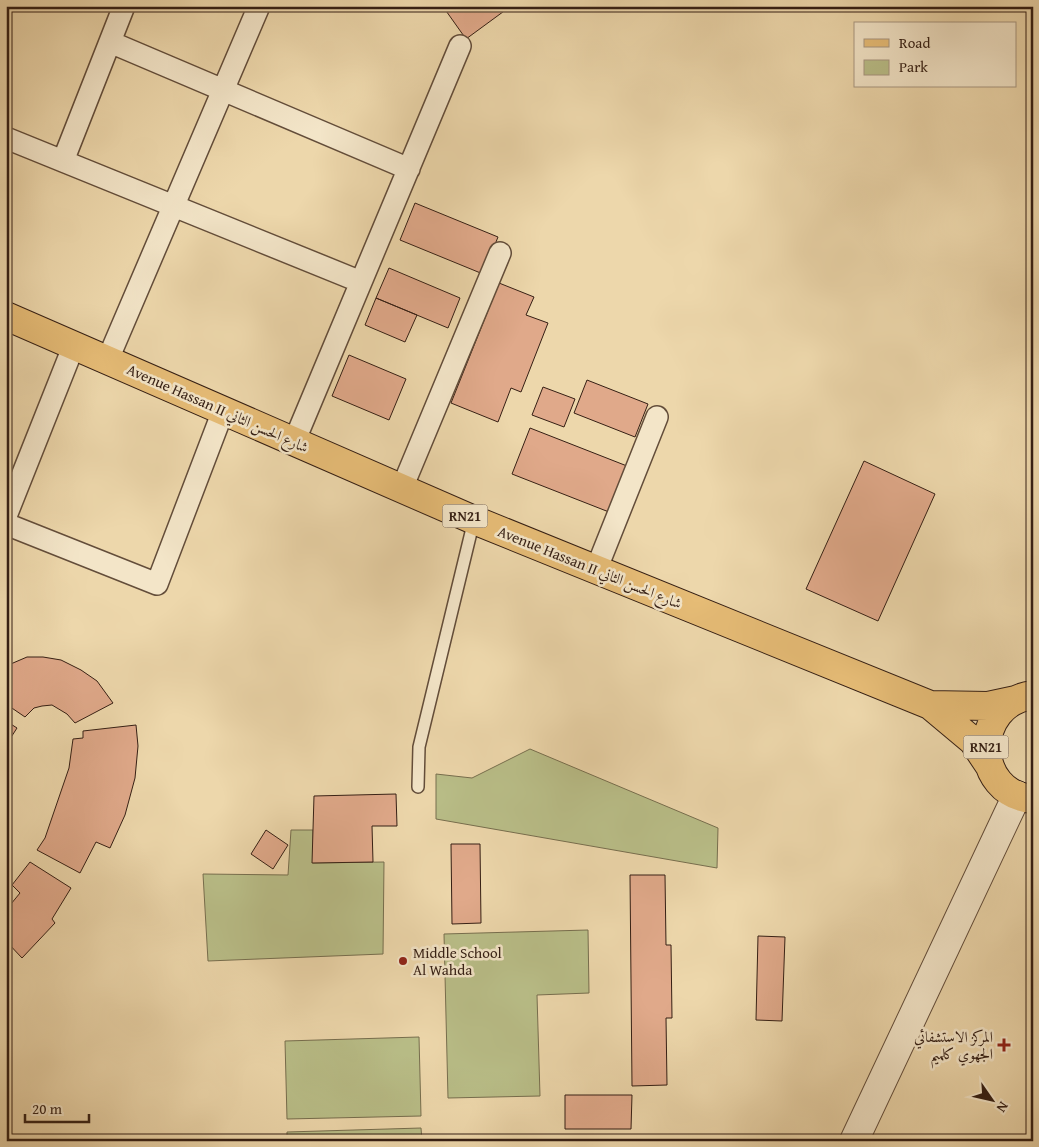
<svg xmlns="http://www.w3.org/2000/svg" width="1039" height="1147" font-family="'Gentium Book Plus',Amiri,serif">
	<style>
		.green { fill: #b9be88; stroke: #776e4e }
		.building { fill: #e0a98a; stroke: #351f14 }
		.lines { fill: none; stroke-linecap: round; stroke-linejoin: round }
		.service-casing { stroke: #634d3a; stroke-width: 14 }
		.minor-casing { stroke: #634d3a; stroke-width: 24 }
		.tertiary-casing { stroke: #634d3a; stroke-width: 30 }
		.primary-casing { stroke: #351f14; stroke-width: 30 }
		.service { stroke: #f3e5c8; stroke-width: 11 }
		.minor { stroke: #f3e5c8; stroke-width: 21 }
		.tertiary { stroke: #f3e5c8; stroke-width: 28 }
		.primary { stroke: #e6bc76; stroke-width: 28 }
		.poi-dot { fill: #8f2418; stroke: #f3e5c8; stroke-width: 2 }
		.labels { text-anchor: middle; dominant-baseline: central; stroke-width: 5; stroke-linejoin: round; paint-order: stroke }
		.shield { fill: #f3e5c8; stroke: #6e5a4a; stroke-width: 1 }
		.shield-label { font-size: 14px; font-weight: bold; fill: #351f14 }
		.street-label { font-size: 15px; fill: #351f14; stroke: #f3e5c8 }
		.poi-label { font-size: 15px; fill: #351f14; stroke: #f3e5c8; text-anchor: start }
	</style>
	<rect width="100%" height="100%" fill="#edd7ab"/>
	<filter id="stains"><feTurbulence type="fractalNoise" baseFrequency=".004" numOctaves="4"/><feColorMatrix values="0 0 0 0 .2 0 0 0 0 .09 0 0 0 0 .02 0 0 0 .5 -.17"/></filter>
	<radialGradient id="worn" r=".72"><stop offset=".6" stop-color="#630" stop-opacity="0"/><stop offset="1" stop-color="#630" stop-opacity=".3"/></radialGradient>
	<path class="green" d="M530 749 718 828 717 868 436 819V774L472 778Z
		M291 830H313V863L384 862 383 954 208 961 203 874 288 875Z
		M588 930 589 993 537 995 540 1096 448 1098 444 934Z
		M419 1037 421 1116 287 1119 285 1041Z
		M421 1128 422 1141H287V1132Z"/>
	<path class="building" d="M447 6H511L466 39 444 8Z
		M415 203 498 237 483 274 400 240Z
		M389 268 460 298 448 328 376 298Z
		M499 283 534 297 526 315 548 323 521 392 511 388 498 422 451 403Z
		M376 298 417 315 405 342 365 325Z
		M349 355 406 379 389 420 332 396Z
		M587 380 648 404 635 437 574 413Z
		M543 387 575 399 564 427 532 415Z
		M530 428 627 466 609 512 512 474Z
		M864 461 935 494 878 621 806 589Z
		M27 657H43L61 660 81 670 97 681 113 703 75 723 67 714 52 705 42 706 34 708 25 717 6 704V666Z
		M6 721 17 728 6 745Z
		M136 725 138 746 135 778 125 815 110 848 96 842 80 873 37 850 45 838 69 768 73 739 83 738V731Z
		M396 794 397 826H372L373 862 312 863 314 796Z
		M266 830 288 845 273 869 251 854Z
		M451 844H480L481 923 452 924Z
		M30 862 71 888 52 919 55 923 22 958 6 941V910L20 893 12 885Z
		M630 875H665L666 945H671L672 1018H666L667 1085 632 1086Z
		M758 936 785 937 782 1021 756 1020Z
		M565 1095H632L631 1129H565Z"/>
	<g class="lines">
		<defs>
			<path id="service" d="M418 787 419 747 474 520"/>
			<path id="minor" d="M110 42 409 169
				M6 138 361 282
				M63 161 124 6
				M108 359 259 6
				M294 442 460 46
				M402 488 500 253
				M6 516 74 345
				M6 524 157 584 223 411
				M596 570 657 417"/>
			<path id="tertiary" d="M854 1141 1017 795"/>
			<path id="primary" d="M6 316 474 520 930 705 973 741 989 765
				M1033 695C971 703 972 794 1033 799
				M930 705 988 706 1016 700"/>
		</defs>
		<use href="#service" class="service-casing"/>
		<use href="#minor" class="minor-casing"/>
		<use href="#tertiary" class="tertiary-casing"/>
		<use href="#primary" class="primary-casing"/>
		<use href="#service" class="service"/>
		<use href="#minor" class="minor"/>
		<use href="#tertiary" class="tertiary"/>
		<use href="#primary" class="primary"/>
	</g>
	<g class="poi-dot">
		<circle cx="403" cy="961" r="5"/>
		<path d="M1001.5 1037.5h5v5h5v5h-5v5h-5v-5h-5v-5h5z"/>
	</g>
	<g class="labels">
		<g class="shield">
			<rect x="442.5" y="504.5" width="45" height="23" rx="4"/>
			<rect x="963.5" y="735.5" width="45" height="23" rx="4"/>
		</g>
		<g class="shield-label">
			<text x="465" y="516">RN21</text>
			<text x="986" y="747">RN21</text>
		</g>
		<g class="street-label">
			<text transform="translate(218 408) rotate(24)">Avenue Hassan II شارع الحسن الثاني</text>
			<text transform="translate(590 567) rotate(22)">Avenue Hassan II شارع الحسن الثاني</text>
		</g>
		<g class="poi-label">
			<text x="413" y="952">Middle School<tspan x="413" dy="17">Al Wahda</tspan></text>
			<text x="993" y="1036" text-anchor="end">المركز الاستشفائي<tspan x="993" dy="17">الجهوي كلميم</tspan></text>
		</g>
	</g>
	<rect width="1039" height="1147" fill="none" stroke="#edd7ab" stroke-width="25"/>
	<rect x="8" y="8" width="1024" height="1132" fill="none" stroke="#351f14" stroke-width="2.5"/>
	<rect x="12" y="12" width="1014" height="1122" fill="none" stroke="#351f14"/>
	<rect x="854" y="22" width="162" height="65" fill="#f3e5c8" stroke="#a79680"/>
	<rect x="864" y="39" width="25" height="8" fill="#e6bc76" stroke="#a79680"/>
	<text x="899" y="48" font-size="15" fill="#351f14">Road</text>
	<rect x="864" y="60" width="25" height="15" fill="#b9be88" stroke="#a79680"/>
	<text x="899" y="72" font-size="15" fill="#351f14">Park</text>
	<g transform="translate(992 1100) rotate(124)" stroke="#f3e5c8" stroke-width="4" paint-order="stroke">
	<path d="M0-4L9 19L0 12L-9 19Z" fill="#351f14"/>
	<text y="-8" font-size="14" font-weight="bold" text-anchor="middle" fill="#351f14">N</text>
	</g>
	<path d="M25 1114v8h64v-8" fill="none" stroke="#351f14" stroke-width="2.5"/>
	<text x="32" y="1114" font-size="15" fill="#351f14" stroke="#f3e5c8" stroke-width="4" paint-order="stroke">20 m</text>
	<rect width="100%" height="100%" filter="url(#stains)"/>
	<rect width="100%" height="100%" fill="url(#worn)"/>
</svg>
